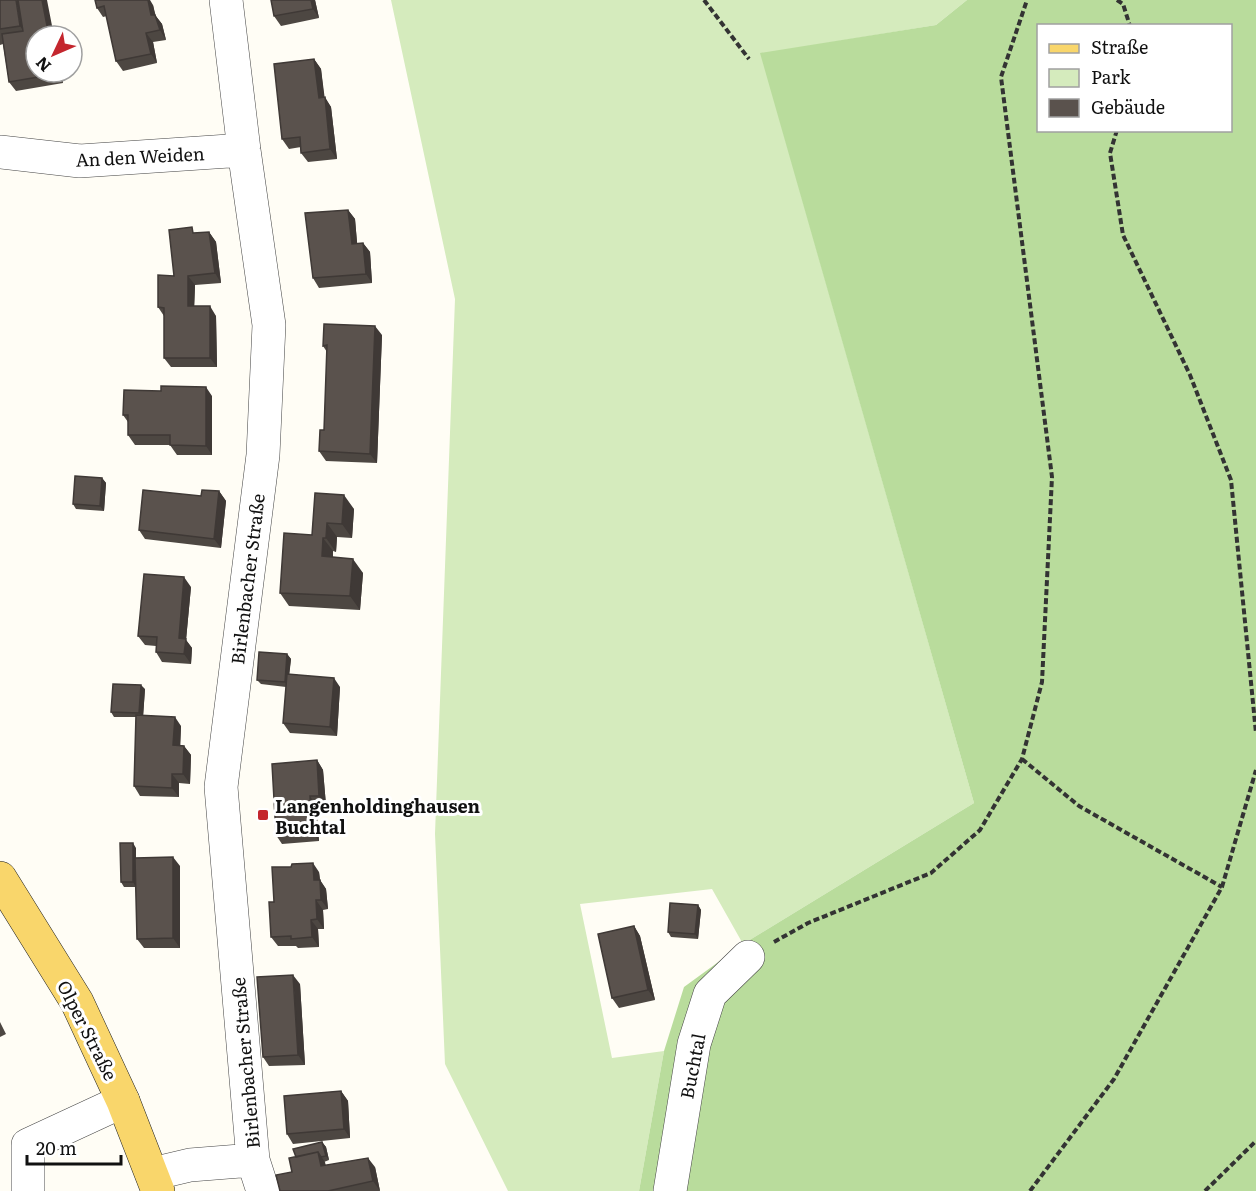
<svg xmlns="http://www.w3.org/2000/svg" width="1256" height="1191" font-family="Literata,serif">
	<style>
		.green { fill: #d5ebbd }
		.forest { fill: #b9dc9c; fill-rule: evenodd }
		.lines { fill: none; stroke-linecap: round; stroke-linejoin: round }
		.minor-casing { stroke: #444; stroke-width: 34 }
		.major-casing { stroke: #222; stroke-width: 34 }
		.path { stroke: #333; stroke-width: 4; stroke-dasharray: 6 3; stroke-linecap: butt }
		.minor { stroke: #fff; stroke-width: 33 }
		.major { stroke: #f9d66b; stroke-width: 33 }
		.wall { fill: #4d4742 }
		.shaded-wall { fill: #3f3936 }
		.building { fill: #5a524d; stroke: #3f3936; stroke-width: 1.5 }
		.poi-dot { fill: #c4262e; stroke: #fff; stroke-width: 2 }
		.labels { text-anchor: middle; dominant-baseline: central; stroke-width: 6; stroke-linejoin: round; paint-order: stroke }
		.street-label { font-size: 18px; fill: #111; stroke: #fff }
		.poi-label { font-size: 18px; font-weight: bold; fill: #111; stroke: #fff; text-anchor: start }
	</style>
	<rect width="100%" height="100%" fill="#fffdf5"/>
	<path class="green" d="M391 0H967L936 25 761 54 974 803 743 944 712 889 580 904 612 1058 664 1051 639 1191H508L445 1064 435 834 455 299Z"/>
	<path class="forest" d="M967 0H1256V1191H639L664 1051 684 987 743 944 974 803 760 53 936 25ZM1038 26H1230V130H1038Z"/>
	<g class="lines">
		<defs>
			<path id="minor" d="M226 0 244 150 269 325 263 455 221 787 253 1160 263 1191
				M0 152 80 161 244 150
				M152 1174 190 1165 253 1160
				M28 1191V1145L123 1101
				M670 1191 694 1044 710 994 748 957"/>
			<path id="major" d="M0 878 77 1002 123 1101 158 1191"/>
		</defs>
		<use href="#minor" class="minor-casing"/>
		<use href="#major" class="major-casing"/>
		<path class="path" d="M704 0 749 59
			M1117 0 1123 4 1130 26
			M1117 130 1110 153 1123 235 1190 375 1231 480 1256 733
			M1022 759 1079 806 1222 887
			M774 942 808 923 931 873 980 830 1022 759 1042 682 1052 477 1001 77 1027 0
			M1030 1191 1114 1079 1222 887 1256 770
			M1205 1191 1256 1141"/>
		<use href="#minor" class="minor"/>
		<use href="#major" class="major"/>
	</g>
	<path class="wall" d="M0 0 61 72 63 83 16 91 9 82 3 44 0 45Z
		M95 0 153 5 155 15 162 24 166 40 153 42 157 63 123 71 116 61 107 16 103 17 97 8Z
		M315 0 319 18 281 26 274 16Z
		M314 59 321 69 324 97 331 107 337 159 308 162 301 153V147L289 149 282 139Z
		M348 210 355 219 357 243H363L370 252 372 283 319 288 313 278Z
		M209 232 216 242 221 283 195 285 194 306 216 316 217 367H171L164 358V316L158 307 196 233Z
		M382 335 377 463 326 461 319 451 324 430 327 352 323 346Z
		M212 396V455H177L170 445H135L128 435V422L123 415Z
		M102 478 106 483 104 511 76 509 73 504Z
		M219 491 226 501 221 548 145 539 139 530 201 496Z
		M315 493 354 509 352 538 337 537 336 552 333 551V557L363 573 360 610 289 606 280 593 312 535Z
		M191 587 186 640 192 648 191 664 162 662 156 652V646L145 645 138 636Z
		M287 654 291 659 289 674 340 687 337 736 290 733 283 723 286 687 261 684 257 680Z
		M145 689 143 716 181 726 180 745 184 746 191 755 190 784 179 783V797L140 796 134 786 136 717H114L111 712Z
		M317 760 323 770 326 805 316 806 319 841 282 844 276 835Z
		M136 848V858L180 866V948H144L137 939 136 887H124L121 882Z
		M319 872 320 880 326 889 328 909 323 910 324 929H318L319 947 298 948 296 946H278L271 937 274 902Z
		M698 905 701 910 698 939 671 937 668 932Z
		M634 926 640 936 655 1000 619 1008 612 998Z
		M300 984 305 1065 269 1066 263 1057Z
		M0 1022 6 1034 0 1037Z
		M341 1091 348 1101 350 1138 293 1144 287 1134Z
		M322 1142 326 1147 329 1160 324 1162 326 1166 375 1167 380 1191H280L292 1172 296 1157Z"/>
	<path class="shaded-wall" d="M16 0H23L30 40 20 26Z
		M42 0H47L54 36H49Z
		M148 0H150L153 5 158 25 151 15Z
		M311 0H315L319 18 313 9Z
		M155 15 162 24 166 40 160 30Z
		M146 33 153 42 157 63 151 54Z
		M314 59 321 69 326 108 319 98Z
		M56 72H61L63 83 56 74Z
		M325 97 331 107 337 159 330 149Z
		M348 210 355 219 358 253 352 244Z
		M209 232 216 242 221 283 215 273Z
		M363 243 370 252 372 283 366 274Z
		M188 276 195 285 194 315 188 306Z
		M210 306 216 316 217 367 210 358Z
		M375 326 382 335 377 463 370 454Z
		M206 387 212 396V455L206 446Z
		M102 478 106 483 104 511 100 506Z
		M219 491 226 501 221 548 214 539Z
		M344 495 354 509 352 538 342 524Z
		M327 523 337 537 336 552 326 538Z
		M323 538 333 551 332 570 322 556Z
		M353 559 363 573 360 610 350 596Z
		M184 577 191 587 186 640 192 648 191 664 184 654 179 638Z
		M287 654 291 659 288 687 285 682Z
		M334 678 340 687 337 736 330 727Z
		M141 685 145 689 143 718 139 713Z
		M175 717 181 726 180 754 173 745Z
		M184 746 191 755 190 784 183 774Z
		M317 760 323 770 326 805 319 796Z
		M172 774 179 783V797L172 788Z
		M310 796 316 806 319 841 312 832Z
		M133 843 136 848V887L133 882Z
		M173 857 180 866V948L173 938Z
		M313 863 319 872 320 880 326 889 328 909 321 900 314 880Z
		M316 900 323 910 324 929 317 919Z
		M698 905 701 910 698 939 695 934Z
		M311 920 318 929 319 947 312 937Z
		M634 926 640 936 655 1000 648 990Z
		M293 975 300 984 305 1065 298 1055Z
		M341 1091 348 1101 350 1138 344 1129Z
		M322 1142 326 1147 329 1160 326 1156Z
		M318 1152 325 1162 328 1176 321 1166Z
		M368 1158 375 1167 380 1191 373 1181Z"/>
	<path class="building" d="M0 0H16L20 26 0 29Z
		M18 0H42L49 36H36V72H56V74L9 82 2 34 23 31Z
		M95 0H148L151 15H155L160 30 146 33 151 54 116 61 104 6 97 8Z
		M271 0H311L313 9 274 16Z
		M314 59 319 98 325 97 330 149 301 153 300 137 282 139 274 64Z
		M348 210 352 244 363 243 366 274 313 278 305 213Z
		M192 227 193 233 209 232 215 273 188 276V306H210V358H164V308L158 307V275L174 276 169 230Z
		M324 324 375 326 370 454 319 451 320 430H324L327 345 323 346Z
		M161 386 206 387V446L170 445V435H128V415H123L124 390 161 391Z
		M75 476 102 478 100 506 73 504Z
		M143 490 201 496 202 490 219 491 214 539 139 530Z
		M315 493 344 495 342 524 327 523 326 538H323L322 556 353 559 350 596 280 593 284 533 312 535Z
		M144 574 184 577 179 638 186 639 184 654 156 652 157 637 138 636Z
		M259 652 287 654 285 682 257 680Z
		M287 674 334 678 330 727 283 723Z
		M113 684 141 685 139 713 111 712Z
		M136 715 175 717 173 745 184 746 183 774H172V788L134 786Z
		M317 760 319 796H310L312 832 276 835 272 764Z
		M120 843H133V882H121Z
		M173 857V938L137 939 135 858Z
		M313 863 314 880H320L321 900H316L317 919 311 920 312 937 291 939V936L271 937 269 902H274L272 867H291L292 864Z
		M670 903 698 905 695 934 668 932Z
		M634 926 648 990 612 998 598 934Z
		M293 975 298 1055 263 1057 257 977Z
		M341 1091 344 1129 287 1134 284 1096Z
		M322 1142 326 1156 321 1157 318 1152 296 1157 293 1149Z
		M318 1152 321 1166 368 1158 373 1181 328 1191H280L276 1175 292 1172 289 1158Z"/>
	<rect class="poi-dot" x="257" y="809" width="12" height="12" rx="3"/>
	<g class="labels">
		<g class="street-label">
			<text transform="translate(140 156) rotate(-3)">An den Weiden</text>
			<text transform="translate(247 579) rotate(-83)">Birlenbacher Straße</text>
			<text transform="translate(88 1030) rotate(63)">Olper Straße</text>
			<text transform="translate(245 1063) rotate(-95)">Birlenbacher Straße</text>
			<text transform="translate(692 1066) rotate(-79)">Buchtal</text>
		</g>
		<g class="poi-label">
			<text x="275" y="805">Langenholdinghausen<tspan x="275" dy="21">Buchtal</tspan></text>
		</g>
	</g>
	<rect x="1037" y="24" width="195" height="108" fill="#ffffff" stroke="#a0a0a0" stroke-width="1.5"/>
	<rect x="1049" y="44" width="30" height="9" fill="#f9d66b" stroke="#a0a0a0" stroke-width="1.5"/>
	<text x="1091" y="54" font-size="18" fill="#111111">Straße</text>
	<rect x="1049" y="69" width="30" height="18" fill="#d5ebbd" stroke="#a0a0a0" stroke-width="1.5"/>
	<text x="1091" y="84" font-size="18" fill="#111111">Park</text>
	<rect x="1049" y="99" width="30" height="18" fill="#5a524d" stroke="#a0a0a0" stroke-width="1.5"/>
	<text x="1091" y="114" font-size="18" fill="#111111">Gebäude</text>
	<g transform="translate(54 54) rotate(226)"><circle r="28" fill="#ffffff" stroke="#a0a0a0" stroke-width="1.5"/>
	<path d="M0-4.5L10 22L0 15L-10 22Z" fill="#c4262e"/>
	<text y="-9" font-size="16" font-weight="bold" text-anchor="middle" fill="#111111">N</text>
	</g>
	<path d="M27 1155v9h94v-9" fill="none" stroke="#111111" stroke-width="3"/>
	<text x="36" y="1155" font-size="18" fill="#111111" stroke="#ffffff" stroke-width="4.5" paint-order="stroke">20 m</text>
</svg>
